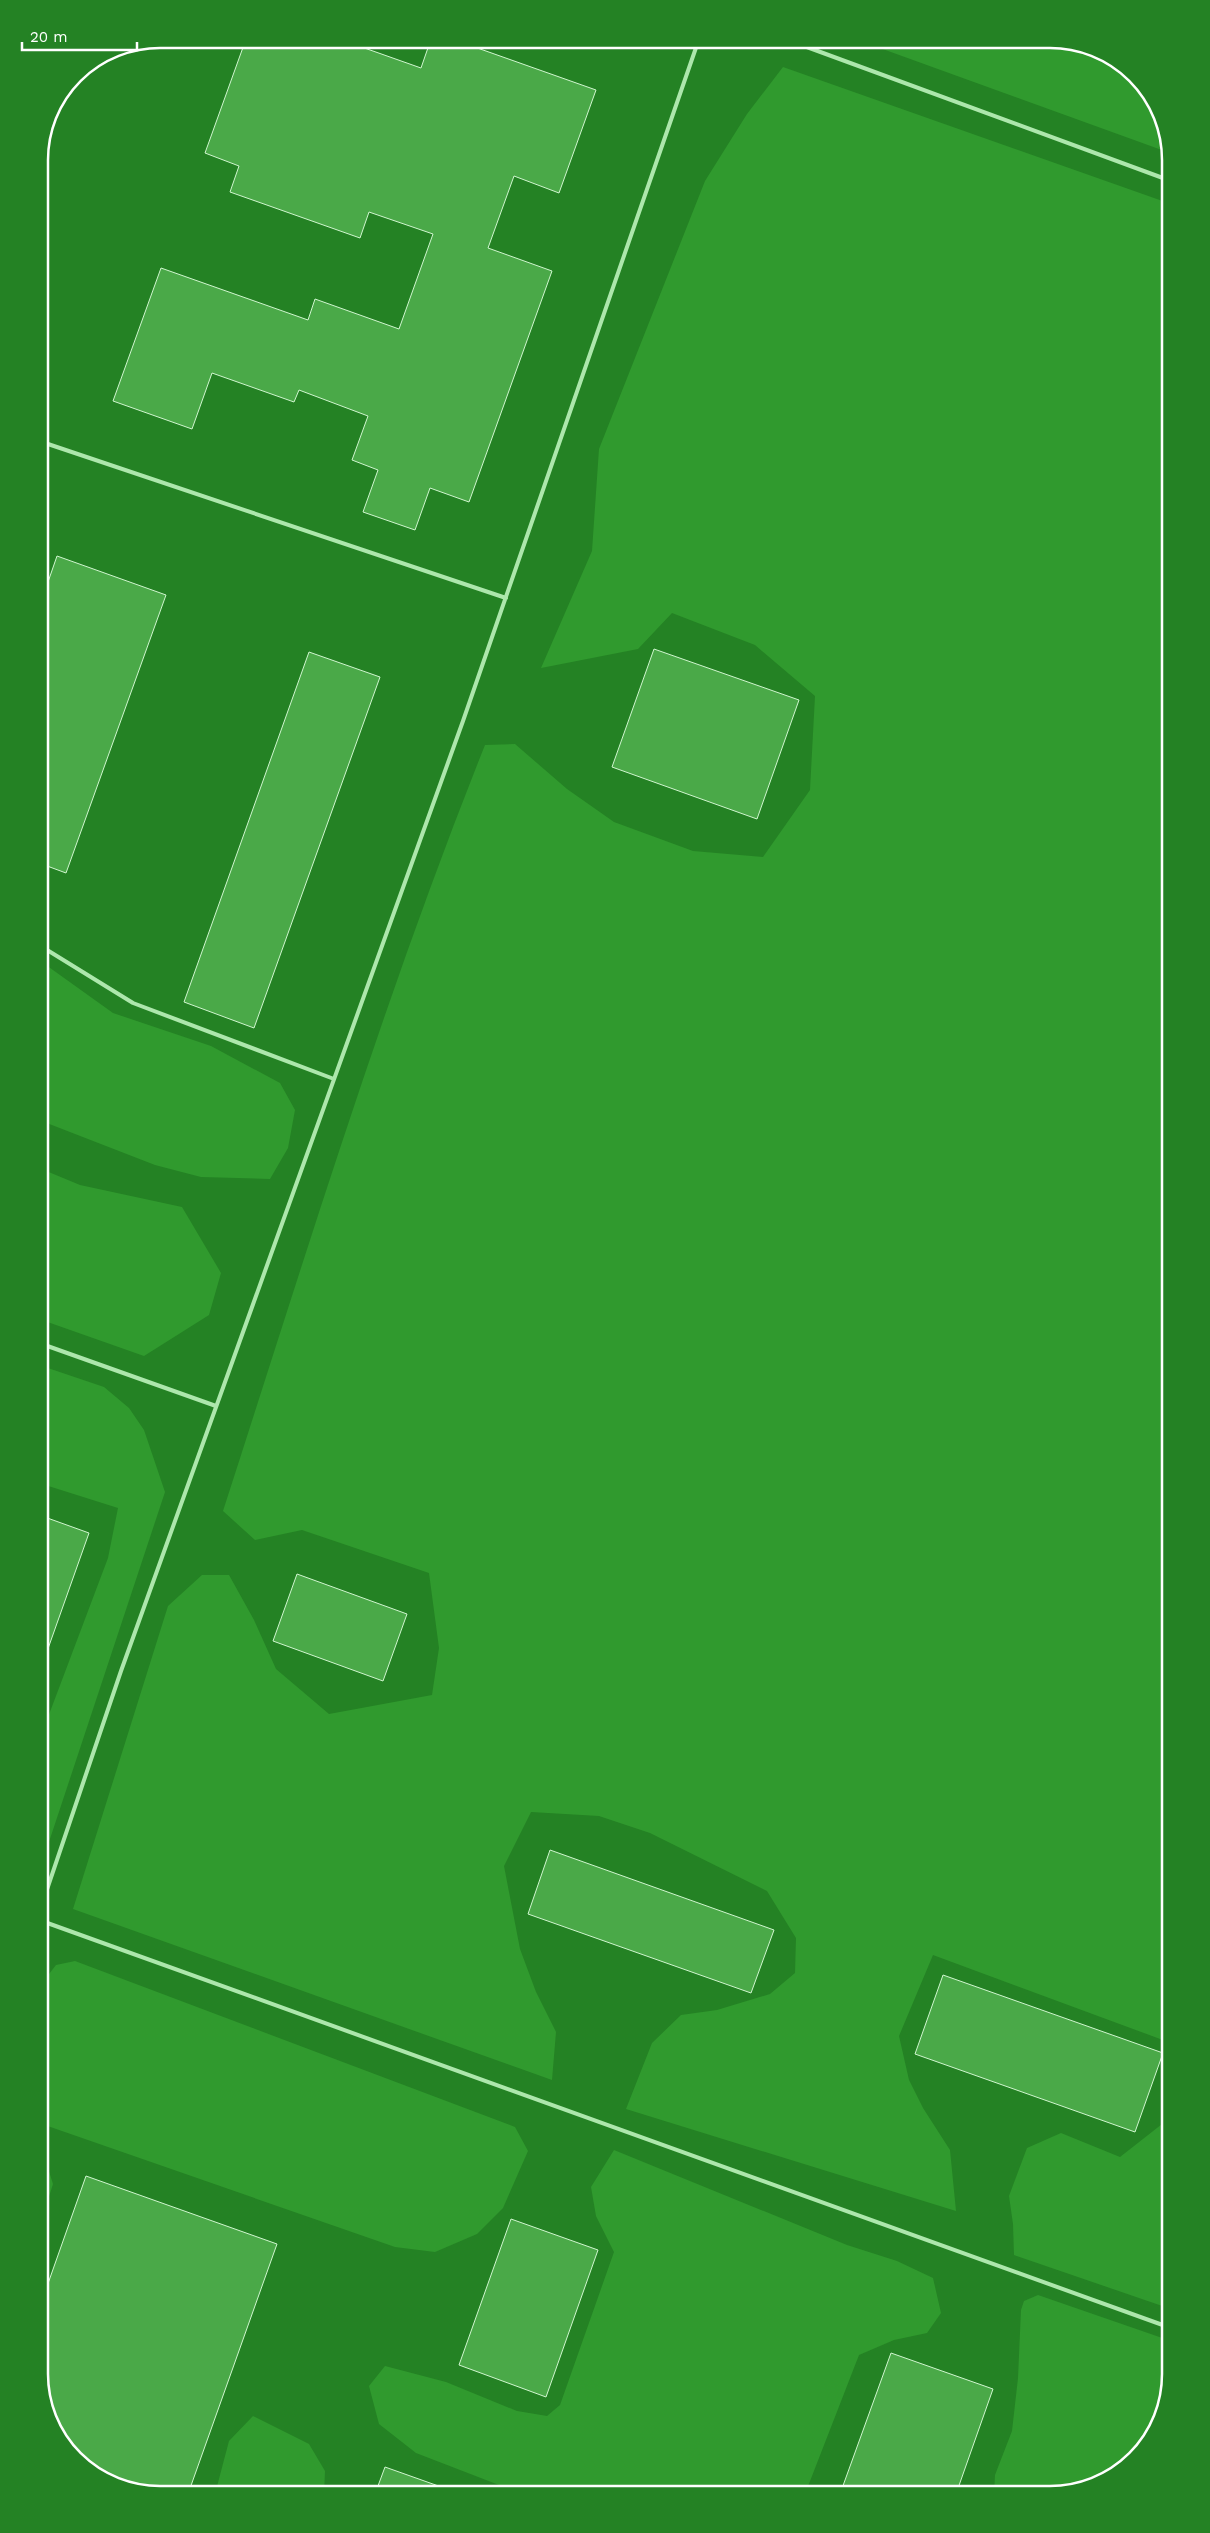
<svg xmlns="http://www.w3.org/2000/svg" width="1210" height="2533" font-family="'Work Sans',sans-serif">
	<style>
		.green { fill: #309a2e }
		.building { fill: #4aa948; stroke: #d0f6cf }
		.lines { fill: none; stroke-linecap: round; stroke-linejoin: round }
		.lane { stroke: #ade7ac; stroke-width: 4 }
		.rim { fill: none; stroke: #fff; stroke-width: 2.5 }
	</style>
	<rect width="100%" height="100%" fill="#248224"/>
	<path class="green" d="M855 39H1059L1124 63 1162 113 1170 153Z
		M783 67 1171 204V2043L933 1955 899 2036 909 2080 923 2108 950 2150 956 2211 626 2109 652 2043 681 2015 717 2010 770 1994 795 1973 796 1938 767 1891 650 1833 599 1816 531 1812 504 1866 520 1949 536 1992 556 2032 552 2080 73 1909 168 1606 202 1575H229L254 1620 276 1669 329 1714 432 1695 439 1648 429 1573 302 1530 255 1540 223 1511C306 1254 385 995 485 745L515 744 567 789 614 822 693 851 763 857 810 790 815 696 755 645 672 613 638 649 541 668 592 551 599 449 705 181 747 114Z
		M39 960 113 1013 211 1046 280 1083 295 1110 288 1148 270 1179 201 1177 155 1165 39 1120Z
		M39 1168 80 1185 182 1207 221 1273 209 1315 144 1356 39 1319Z
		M39 1365 104 1387 129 1408 144 1430 165 1492 44 1857 39 1865V1741L108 1558 118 1508 42 1484 39 1486Z
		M75 1961 515 2127 528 2151 503 2208 477 2234 435 2252 395 2247 39 2123V1987L56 1965Z
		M1171 2117V2309L1014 2255 1013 2224 1009 2196 1027 2148 1061 2133 1120 2157Z
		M614 2150 847 2245 897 2261 933 2278 941 2313 927 2333 894 2340 859 2355 805 2494H522L416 2453 379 2424 369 2386 385 2366 446 2382 517 2411 547 2416 560 2405 614 2252 596 2216 591 2187Z
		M39 2161 47 2165 53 2184 39 2228Z
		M1038 2295 1171 2341V2374L1151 2441 1097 2485 1051 2494H994L995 2475 1012 2431 1018 2378 1021 2310 1024 2301Z
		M253 2416 309 2444 325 2471 324 2494H215L229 2441Z"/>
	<path class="building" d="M246 39H339L421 68 431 39H452L596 90 559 193 514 176 488 248 552 271 469 502 430 488 415 530 363 512 378 470 352 460 368 416 299 390 294 402 212 373 192 429 113 401 161 268 308 320 315 299 399 329 433 234 369 212 360 238 230 192 239 166 205 153Z
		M57 556 166 595 66 873 39 863V608Z
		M654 649 799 700 757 819 612 767Z
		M309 652 380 677 254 1028 184 1002Z
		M39 1515 89 1533 39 1674Z
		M297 1574 407 1614 383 1681 273 1641Z
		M550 1850 774 1930 751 1993 528 1914Z
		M943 1975 1163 2053 1135 2132 915 2054Z
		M86 2176 277 2244 188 2494H151L86 2470 48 2420 39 2374V2309Z
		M511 2219 598 2250 546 2397 459 2365Z
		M891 2353 993 2389 956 2494H840Z
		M385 2467 461 2494H375Z"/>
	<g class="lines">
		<path class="lane" d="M785 39 1171 181
			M39 441 506 598
			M39 945 133 1003 334 1079
			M39 1343 216 1406
			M39 1913 121 1671 463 721 699 39
			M39 1920 1171 2328"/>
	</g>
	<path d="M0 0H1210V2533H0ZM160 48H1050A112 112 0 0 1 1162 160V2374A112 112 0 0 1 1050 2486H160A112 112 0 0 1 48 2374V160A112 112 0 0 1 160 48Z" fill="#248224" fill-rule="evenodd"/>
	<path class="rim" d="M160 48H1050A112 112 0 0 1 1162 160V2374A112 112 0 0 1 1050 2486H160A112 112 0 0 1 48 2374V160A112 112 0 0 1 160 48Z"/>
	<path d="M22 42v8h115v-8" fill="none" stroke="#ffffff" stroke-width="2.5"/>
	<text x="30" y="42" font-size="15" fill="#ffffff" stroke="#248224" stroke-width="4" paint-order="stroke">20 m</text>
</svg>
